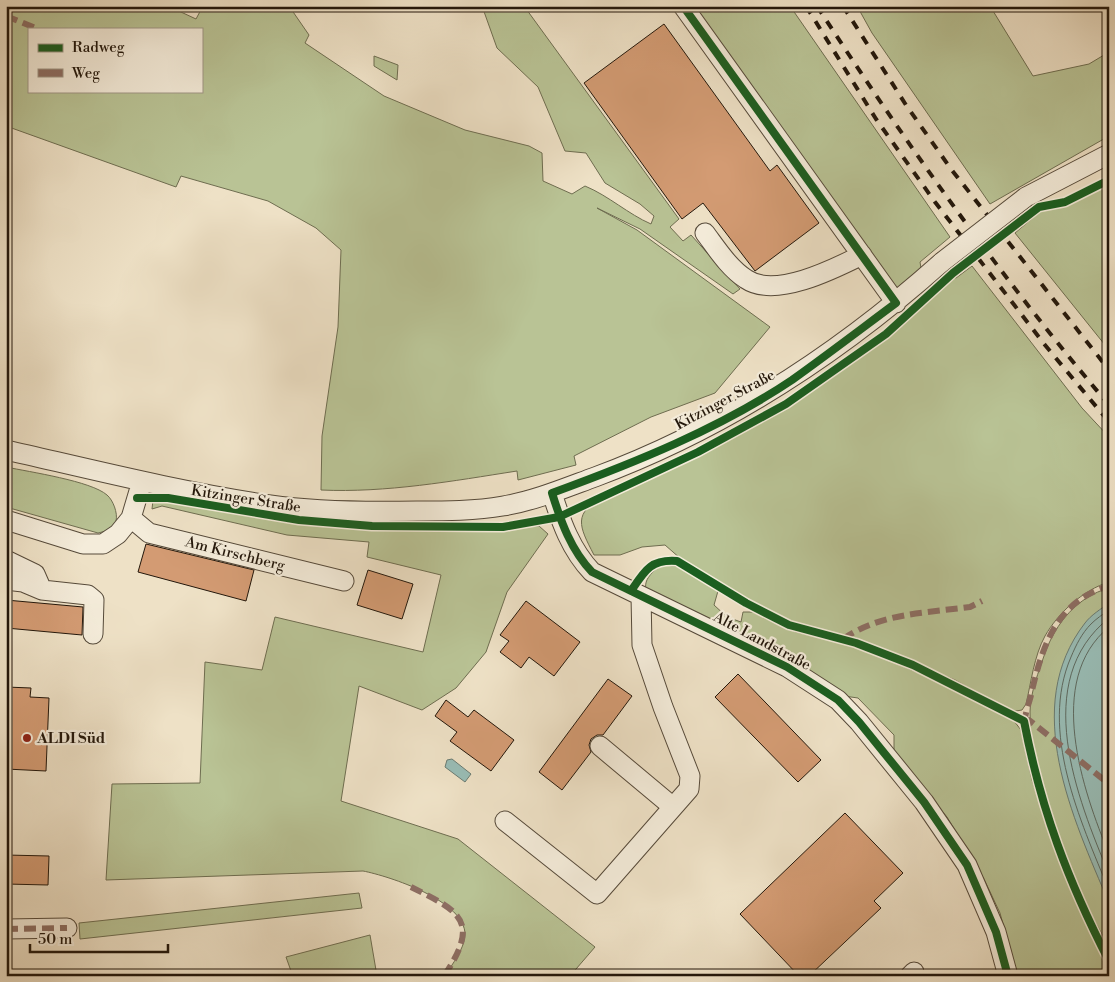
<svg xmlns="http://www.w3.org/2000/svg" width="1115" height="982" font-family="'Libre Bodoni',serif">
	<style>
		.green { fill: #b9c395; stroke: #6e6d50; fill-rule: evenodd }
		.water { fill: #99bdb6; stroke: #6a7b72 }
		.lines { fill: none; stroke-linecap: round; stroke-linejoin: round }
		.shore { stroke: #5e6a60; stroke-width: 1 }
		.building { fill: #d39b73; stroke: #23170b }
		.minor-casing { stroke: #564a3a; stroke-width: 21 }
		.minor { stroke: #f4ecda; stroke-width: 19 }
		.rail { stroke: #23170b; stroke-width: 4; stroke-dasharray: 9 9; stroke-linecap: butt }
		.minor-bridge-casing { stroke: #564a3a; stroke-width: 21; stroke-linecap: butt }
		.minor-bridge { stroke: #f4ecda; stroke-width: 19 }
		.quiet { stroke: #8d6e63; stroke-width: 6; stroke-dasharray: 12 6; stroke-linecap: butt }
		.cycleway-casing { stroke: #f4ecda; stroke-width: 11 }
		.cycleway { stroke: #1b5e20; stroke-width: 8 }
		.poi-dot { fill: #8f2418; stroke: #f4ecda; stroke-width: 2 }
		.labels { text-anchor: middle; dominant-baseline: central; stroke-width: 4.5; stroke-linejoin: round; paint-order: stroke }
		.street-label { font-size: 15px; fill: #23170b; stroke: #f4ecda }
		.poi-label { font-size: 15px; font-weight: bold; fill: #23170b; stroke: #f4ecda; text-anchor: start }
	</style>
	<rect width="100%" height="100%" fill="#eee1c6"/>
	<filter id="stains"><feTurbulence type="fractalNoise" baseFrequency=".004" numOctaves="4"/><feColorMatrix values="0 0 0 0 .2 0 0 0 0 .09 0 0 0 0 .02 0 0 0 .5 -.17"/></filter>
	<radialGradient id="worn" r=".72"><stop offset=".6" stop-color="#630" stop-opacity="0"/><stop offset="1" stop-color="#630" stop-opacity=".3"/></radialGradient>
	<path class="green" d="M6 6H168L196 19 203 6H289L309 35 305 43 384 96 465 130 529 146 542 153 543 181 572 194 585 186C609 196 628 214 651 224L654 216 640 204 605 183 586 153 565 151 538 87 497 48 482 6H524L679 219 670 227 683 241 691 235 740 289 733 294 640 229 597 208 637 230 770 327 715 393 651 417 574 456 576 465 518 480 517 471C453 481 386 493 321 490L322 436 338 327 341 250 316 228 268 201 181 176 176 187 6 126ZM29 29H201V91H29Z
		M686 6H790L950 237 920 262 921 268 892 292Z
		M857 6H990L1033 76 1089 64 1109 52V136L990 204 872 33Z
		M374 56 398 65 397 80 374 66Z
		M1109 184V327L1107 330 1109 350 1015 233 1042 210 1069 205Z
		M972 266 1082 408 1109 437V582C1083 590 1058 613 1045 636 1034 656 1031 683 1026 704L1022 710 1016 711 1004 708 955 680 855 638 793 623 731 591 681 559 665 545 642 547 620 555H594C579 526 572 513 605 496L741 432 798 399 907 319 952 277 956 278Z
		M6 467C30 472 91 481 107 495 113 500 118 513 116 521 113 530 106 531 98 533L6 507Z
		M169 499C212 506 256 517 300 522 376 530 454 533 531 526H539L548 534 507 592 486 652 456 688 422 710 359 686 341 801 458 839 595 947 570 976H445C452 964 464 950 465 935 466 901 389 876 363 871L106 880 112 784 200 783 205 662 262 670 275 617 423 652 441 575 367 557 369 542 287 535 162 506 152 509 153 500Z
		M660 565 678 566 718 591 714 605 727 617 741 622 743 612H753L796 632 854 645 951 687 1014 721 1021 730 1032 780 1065 876 1109 968V976H1017L1000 913 984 879 947 817 894 754V735L858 698 837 695 647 594C642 580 651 574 660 565Z
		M1109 588V946C1071 884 1029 786 1030 712 1030 693 1039 671 1045 653 1056 623 1077 597 1109 588Z
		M359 893 362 908 80 939 79 923Z
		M370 935 377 976H300L291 971 286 957Z"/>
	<path class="water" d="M1109 603V903C1073 818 1020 707 1085 623 1091 615 1101 609 1109 603Z
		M452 759 471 774 465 782 445 767 447 760Z"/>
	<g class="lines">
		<path class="shore" d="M1109 610C1103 614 1096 619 1091 624 1082 633 1076 645 1071 657 1039 731 1080 820 1109 890
			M1109 618C1030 681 1077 798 1109 874
			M1109 627C1044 680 1083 791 1109 854"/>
	</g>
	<path class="building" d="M664 24 770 171 777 165 819 223 755 271 703 203 682 219 584 83Z
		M146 544 254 570 246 601 138 572Z
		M368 570 413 584 402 619 357 605Z
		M6 600 83 607 82 635 6 628Z
		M526 601 580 642 554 676 529 657 521 668 500 652 509 641 500 635Z
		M738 674 821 760 798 782 715 697Z
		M608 679 632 696 603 735H597L591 739 589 745 591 752 562 790 539 772Z
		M6 687 31 688 30 697 49 698 46 771 6 769Z
		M446 700 468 717 474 710 514 740 491 771 450 741 457 732 435 716Z
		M845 813 903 873 874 901 881 908 809 976H799L740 914Z
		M6 855 49 856 48 885 6 884Z"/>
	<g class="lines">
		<defs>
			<path id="minor" d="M683 6 896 303
				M1026 197 1109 154
				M705 233C717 249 729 268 746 279 775 299 834 269 862 255
				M6 450C94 470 181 492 270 505 318 512 368 512 417 511 445 511 475 511 503 506 534 501 565 488 595 477 724 429 839 354 942 262
				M552 493C561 522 571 550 592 572L787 667 838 700 859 722 924 802 967 865 996 932 1008 976
				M131 518 149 533 344 581
				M6 520 83 544H103L118 534 131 518 142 481
				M6 560 35 574 42 590 88 595 94 600 93 634
				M6 580 23 582 42 590
				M600 746 673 807
				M505 821 597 894 689 789 690 776 663 707 642 645 641 596
				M6 929 67 928
				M910 976 914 972"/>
		</defs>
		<use href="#minor" class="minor-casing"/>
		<use href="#minor" class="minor"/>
		<path class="rail" d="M806 6 876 119 935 202 1045 345 1109 422
			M817 6C907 145 1002 279 1109 405
			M843 6 906 105 951 169 1109 370"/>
		<defs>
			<path id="minor-bridge" d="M942 262 1026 197"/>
		</defs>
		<use href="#minor-bridge" class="minor-bridge-casing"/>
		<use href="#minor-bridge" class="minor-bridge"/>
		<path class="quiet" d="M6 16 38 29
			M843 639C881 613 925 613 970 607L982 601
			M1023 721 1029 720 1109 784
			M1025 724C1024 715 1029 704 1031 695 1042 647 1056 601 1109 586
			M411 887C462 912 480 922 444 976
			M6 929 67 928"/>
		<defs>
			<path id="cycleway" d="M683 6 896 303C861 329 827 355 792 380 719 429 634 463 552 493 561 522 571 550 592 572L787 667 838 700 859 722 924 802 967 865 996 932 1008 976
				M137 498H168L299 520 372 526 503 527 559 517 698 452 786 404 886 334 953 273 1039 207 1065 202 1109 180
				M631 591C645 570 651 559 677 561L746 603 789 625 856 643 913 665 1024 721C1041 810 1068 881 1109 961"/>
		</defs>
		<use href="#cycleway" class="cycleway-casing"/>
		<use href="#cycleway" class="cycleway"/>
	</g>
	<circle class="poi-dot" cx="27" cy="738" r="5"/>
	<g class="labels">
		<g class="street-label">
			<text transform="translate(725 400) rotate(-28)">Kitzinger Straße</text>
			<text transform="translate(246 499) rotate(9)">Kitzinger Straße</text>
			<text transform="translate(235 554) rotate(14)">Am Kirschberg</text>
			<text transform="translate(762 641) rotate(28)">Alte Landstraße</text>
		</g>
		<g class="poi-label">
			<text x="37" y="738">ALDI Süd</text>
		</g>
	</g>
	<rect width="1115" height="982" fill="none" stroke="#eee1c6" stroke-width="25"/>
	<rect x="8" y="8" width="1100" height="967" fill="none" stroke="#23170b" stroke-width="2.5"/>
	<rect x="12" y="12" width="1090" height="957" fill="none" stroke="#23170b"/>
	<rect x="28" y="28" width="175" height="65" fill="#f4ecda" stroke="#a09787"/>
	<rect x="38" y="44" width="25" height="8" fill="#1b5e20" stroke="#a09787"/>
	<text x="72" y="52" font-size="15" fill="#23170b">Radweg</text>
	<rect x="38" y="69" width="25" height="8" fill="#8d6e63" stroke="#a09787"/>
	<text x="72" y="78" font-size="15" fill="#23170b">Weg</text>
	<path d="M30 944v8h138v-8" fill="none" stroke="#23170b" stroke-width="2.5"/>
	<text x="38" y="944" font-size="15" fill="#23170b" stroke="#f4ecda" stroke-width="4" paint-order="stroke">50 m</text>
	<rect width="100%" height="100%" filter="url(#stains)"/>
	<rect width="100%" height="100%" fill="url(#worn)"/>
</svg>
